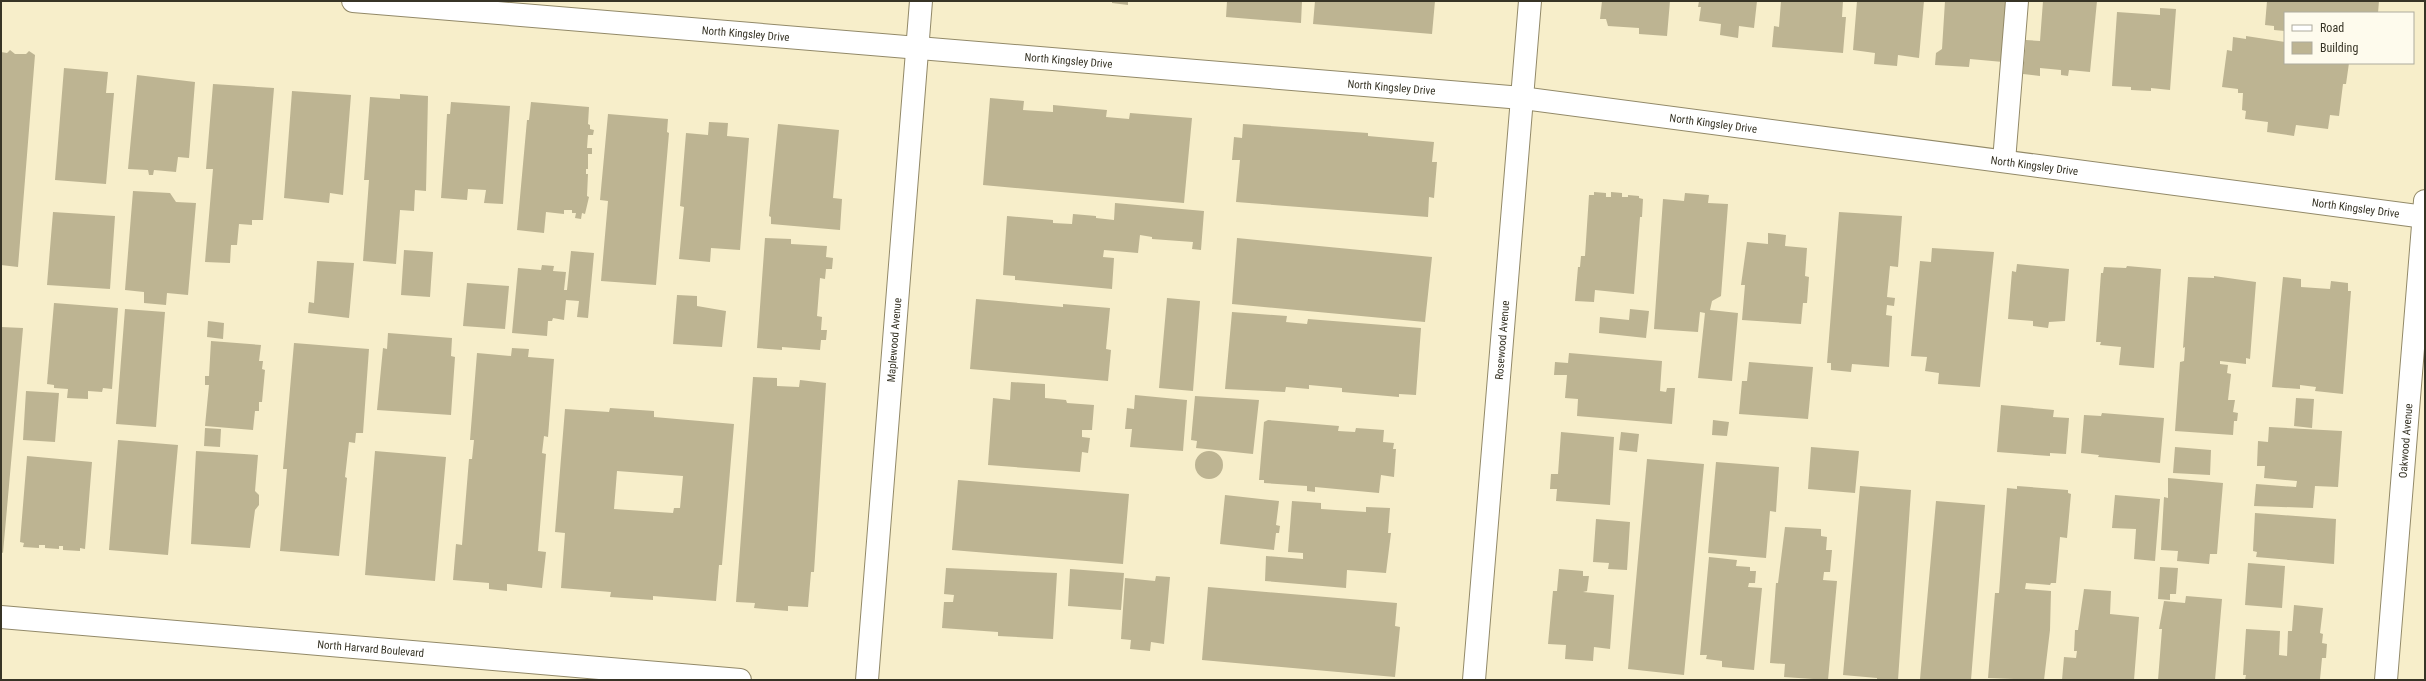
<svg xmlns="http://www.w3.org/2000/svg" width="2426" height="681" font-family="'Roboto Condensed',sans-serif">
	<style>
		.building { fill: #bdb492; fill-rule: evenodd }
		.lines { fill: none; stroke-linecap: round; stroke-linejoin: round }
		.service-casing { stroke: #928968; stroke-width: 24 }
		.minor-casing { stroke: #928968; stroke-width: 24 }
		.tertiary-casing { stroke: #928968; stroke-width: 24 }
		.service { stroke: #fff; stroke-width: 22 }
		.minor { stroke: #fff; stroke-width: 22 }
		.tertiary { stroke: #fff; stroke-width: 22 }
		.labels { text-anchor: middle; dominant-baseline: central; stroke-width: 3; stroke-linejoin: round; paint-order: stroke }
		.street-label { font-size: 11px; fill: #373426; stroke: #fefbed }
	</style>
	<rect width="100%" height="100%" fill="#f7eeca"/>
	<path class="building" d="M1112 1H1128V5L1112 3Z
		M1227 1H1302L1301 23 1226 17Z
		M1315 1H1435L1432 34 1313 24Z
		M1602 1H1670L1667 36 1639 34V28L1608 26 1606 19H1600Z
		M1699 1H1757L1754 28 1739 26 1738 38 1720 35 1721 24 1699 21 1701 7H1698Z
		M1781 1H1843L1842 17H1846L1843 53 1772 47 1774 26 1779 27Z
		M1857 1H1924L1919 58 1898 55 1897 66 1874 64 1875 53 1853 50Z
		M1945 1H2011L2003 62 1970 59 1969 67 1935 65 1936 53 1942 49Z
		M2043 1H2097L2090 72 2069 70 2068 76 2061 75V70L2040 68V76L2023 74 2026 40 2040 41Z
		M2267 1H2379L2378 13H2285V31L2274 30V26L2265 25Z
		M2160 8 2176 9 2170 90 2151 88V91L2131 90V87L2112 86 2117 12 2160 15Z
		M2246 36 2285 42V63H2349L2346 84H2343L2339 116 2330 115 2328 129 2296 125 2294 136 2267 132 2268 122 2245 119 2246 111 2242 110 2243 93H2238V89L2222 87 2227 50 2232 51 2233 37 2246 39Z
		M10 50 15 54H26L29 51 35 55 18 267 1 265V52L7 53Z
		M64 68 108 72 106 93H114L106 184 55 180Z
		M137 75 195 82 189 158 178 157 176 172 154 170 153 175H149L148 170 128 169Z
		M213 84 274 88 263 220H252V225L239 224 237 245H231L230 263 205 262 213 169H206Z
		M292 91 351 95 343 195 330 193 329 203 284 198Z
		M400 94 428 96 426 191 415 190 414 211 400 210 396 264 363 261 369 180H364L370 97 400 99Z
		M990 98 1024 101 1023 110 1053 112V105L1107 110 1106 117 1129 119 1130 113 1192 118 1184 203 983 185Z
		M451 102 510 106 503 204 484 203 486 190 468 189 467 200 441 198 447 114H450Z
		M531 102 589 107 588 124 590 125V129L594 130 593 135H588L587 148H592V154H588V169H586V174H588L587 196 589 197 585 214 582 213 581 219 575 218 576 213H572V210H564V214L546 212 544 233 517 230 527 120H529Z
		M608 114 668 119 667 132 669 133 656 285 601 281 608 201 600 200Z
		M709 122 728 123 727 136 749 138 740 250 711 248 710 262 679 259 684 207 680 206 686 133 708 135Z
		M778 124 839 130 833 198 842 199 840 230 771 224V217L769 216Z
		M1243 124 1368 133V136L1434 142 1432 162H1437L1434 198 1429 197 1428 217 1236 202 1240 160H1232L1234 137 1242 138Z
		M133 191 170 193 176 202 196 203 188 295 167 293 166 305 144 303V292L125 290Z
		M1594 192 1606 193V197H1611V192L1622 193V197H1628V195L1639 196V198L1643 199 1642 217H1640L1634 294 1595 290 1594 302 1575 301 1578 267H1580L1581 256H1585L1589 195H1594Z
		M1685 193 1709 195 1708 203 1728 204 1721 296 1712 301 1710 310 1738 313 1732 381 1698 378 1705 313 1700 312 1698 332 1654 329 1663 199 1684 201Z
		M1115 203 1204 211 1201 250 1192 249 1193 242 1152 239V237L1140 235 1138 253 1104 250 1103 257 1114 258 1112 289 1015 280V276L1003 275 1007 216 1053 220V223L1072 224 1073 214 1096 216V218L1114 220Z
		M53 212 115 216 110 289 47 285Z
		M1839 212 1902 216 1898 267 1890 266 1887 297 1895 298 1894 306 1887 305 1886 315 1892 316 1889 367 1852 364 1851 372 1831 370V363H1827Z
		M1768 233 1786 235 1785 246 1807 248 1805 276 1809 277 1807 303H1803L1801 324 1742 320 1745 285H1741L1747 242 1768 244Z
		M765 238 791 239V244L827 246 826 257 833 258 832 269H826L825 279 820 278 817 316 822 317 821 330H827L826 340H821L820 350 782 347V350L757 348Z
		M1237 238 1432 257 1425 322 1232 304Z
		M1932 248 1994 252 1980 387 1938 384 1939 373 1925 371 1927 357 1911 356 1920 261 1931 262Z
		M404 250 433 252 430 297 401 295Z
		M571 251 594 253 588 318 577 317 579 301 566 300 564 320 553 318 552 321H548L547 336 512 333 518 268 541 270 542 265 554 266 553 271 566 272 564 290H567Z
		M317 261 354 263 349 318 308 313 309 302 314 303Z
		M2017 264 2069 269 2065 321 2049 322 2048 328 2033 326V321L2008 319 2012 271 2016 272Z
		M2127 266 2161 269 2154 368 2119 365 2121 347 2100 345 2101 342H2096L2101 273H2103L2104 267 2126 268Z
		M2214 276 2256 282 2250 359 2246 358V364L2220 361V364L2228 365 2227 373 2231 374 2228 400H2235L2233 412 2238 413 2237 421H2234L2233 435 2175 431 2180 362 2184 361 2185 347 2183 348 2188 277 2214 278Z
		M2283 277 2301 279V287L2330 289 2331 281 2348 283V291H2351L2343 394 2315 391 2316 387 2300 385V389L2272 387Z
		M467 283 509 286 505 329 463 326Z
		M677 295 697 296V306L726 311 722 347 673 344Z
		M1167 298 1200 301 1193 391 1159 388Z
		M976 299 1063 307V304L1110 308 1106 349 1111 350 1108 381 970 369Z
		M54 303 118 308 112 389 103 388 102 392 88 391V399L67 398 68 389 54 388V385L47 384Z
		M125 309 165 312 156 427 116 424Z
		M1630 309 1649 311 1646 338 1599 333 1600 317 1629 320Z
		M1232 312 1287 316 1286 322 1307 324 1308 319 1421 328 1416 395 1399 394V397L1342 392V388L1309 385V389L1286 387 1285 392 1225 389Z
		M208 321 224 323 223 339 207 337Z
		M1 327 23 328 3 553 1 552Z
		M388 333 452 338 451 356 455 357 451 415 377 410 383 348 387 349Z
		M211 341 261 345 259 361H263L262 369 265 370 262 402H259V411H255L253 430 205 426 209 385H205V376H209Z
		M294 343 369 349 363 433H356L355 443 349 442 345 477 347 478 339 556 280 551 287 469H283Z
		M512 348 529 349 528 357 554 359 548 437 544 436 542 453 546 454 538 551 546 552 542 588 507 584V591L489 589V583L453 580 456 544 462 545 469 459H472L474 440H470L477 353 511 356Z
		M1569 353 1662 361 1660 391 1666 392 1667 388H1675L1672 424 1577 416 1578 399 1565 398 1567 375H1554L1555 362 1568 363Z
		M1749 362 1813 367 1808 419 1739 414 1742 381H1747Z
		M753 377 777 378V386L799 387 800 380 826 383 814 572H811L808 607 788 606V611L754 608 755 603 736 602Z
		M1011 382 1045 384V398L1066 400 1067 403 1094 405 1092 430H1082V437L1090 438 1088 453 1082 452 1080 472 988 465 993 398 1010 400Z
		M26 391 59 393 55 442 23 440Z
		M1135 395 1187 400 1183 451 1130 447 1132 429H1125L1127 408 1134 409Z
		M1195 396 1259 400 1253 454 1196 448 1197 441 1191 440Z
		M2296 398 2314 399 2312 428 2294 426Z
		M2001 405 2054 410 2053 417 2069 418 2066 454 2050 453V456L1997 452Z
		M610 408 654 411V417L734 424 722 565H719L716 601 653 596V600L610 597 611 592 561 588 565 533 555 532 565 409 609 412ZM617 471 683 476 680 508H674L673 513 614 509Z
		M2102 413 2164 418 2160 463 2098 457 2099 455 2081 453 2084 415 2101 416Z
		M1268 420 1339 426 1338 431 1355 432 1356 428 1384 430 1383 442 1394 443 1393 449H1396L1394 477 1381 475 1379 493 1315 487V492L1307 491V486L1264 483V480H1259L1264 422Z
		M1713 420 1729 422 1727 436 1712 435Z
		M2269 427 2342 431 2338 487 2315 486 2313 508 2254 506 2256 484 2296 487 2297 481 2264 478 2265 466H2257L2258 441 2268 442Z
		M205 428 221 429 220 447 204 446Z
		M1561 432 1614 437 1610 505 1556 501 1557 489H1550L1551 474H1558Z
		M1621 432 1639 434 1637 452 1619 450Z
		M118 440 178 445 168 555 109 550Z
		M1811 447 1859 451 1855 493 1808 489Z
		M2175 447 2211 450 2210 475 2173 473Z
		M196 451 258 455 255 491 259 495V505L255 510 250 548 191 544Z
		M375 451 446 457 435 581 365 575Z
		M1195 465a14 14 0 1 1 28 0a14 14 0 1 1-28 0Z
		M27 456 92 462 85 549 80 548V551L63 550V546H59V549L45 548V545H39V548L23 547 24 543 20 542Z
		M1647 459 1704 464 1684 675 1628 669Z
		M1716 462 1779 467 1776 512 1770 511 1766 558 1708 553Z
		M2168 478 2223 483 2217 554H2210L2209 564 2177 561 2178 551 2161 550 2164 497 2168 498Z
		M958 480 1129 494 1123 564 952 550Z
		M1860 486 1911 490 1898 680H1877V678L1843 675Z
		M2017 486 2068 490V493L2071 494 2067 538 2060 537 2056 583H2051L2050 585 2026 583 2025 589 2051 591 2050 630 2044 680 1988 678 1995 593H1999L2007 488 2017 489Z
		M1225 495 1279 501 1276 525 1280 526 1279 533H1276L1274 550 1220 544Z
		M2115 495 2160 499 2155 561 2134 559 2136 529 2112 528Z
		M1292 501 1321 503V509L1366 512V507L1390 508 1388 533H1391L1386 573 1347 570 1346 588 1265 581 1266 556 1303 559V553L1288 552Z
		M1936 501 1985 505 1971 680 1920 679Z
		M2255 513 2336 519 2334 564 2256 557 2257 552 2253 551Z
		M1596 519 1630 522 1627 570 1608 569 1609 563 1593 562Z
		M1785 527 1821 529V536L1827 537 1826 550H1832L1830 572H1824L1823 580 1837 581 1828 680 1784 677 1785 664 1770 663 1776 583H1778Z
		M1709 557 1737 560 1736 566 1750 567V571H1756L1755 583H1749L1748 587 1762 588 1754 670 1722 667V661L1706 659 1707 655H1700Z
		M2248 563 2285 566 2282 608 2245 605Z
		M2160 567 2178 568 2176 594H2170V600L2158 599Z
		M946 568 1057 573 1053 639 998 636V632L942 628 944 602H953L954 595 944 594Z
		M1070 569 1124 573 1121 610 1068 606Z
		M1559 569 1583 571V576H1589L1587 591 1583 592 1614 595 1610 649 1594 647 1593 661 1565 659 1566 645 1548 644 1553 591H1557Z
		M1156 576 1170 577 1164 644 1151 642 1150 651 1130 649 1131 640 1121 639 1125 578 1155 581Z
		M1208 587 1397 603 1395 626 1400 627 1395 677 1202 660Z
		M2084 589 2111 591 2110 614 2139 617 2134 680H2062L2064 657 2076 658 2077 651H2074L2075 630H2078Z
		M2186 596 2222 599 2215 680H2158L2162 629H2159L2164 601 2185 603Z
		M2294 605 2323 608 2320 633 2323 634 2322 643 2327 644 2326 658H2322L2320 679 2245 680 2246 675H2243L2246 629 2280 631 2279 655 2287 656 2288 631H2292Z"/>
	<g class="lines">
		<defs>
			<path id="service" d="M2004 161 2017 1"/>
			<g id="minor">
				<path id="s1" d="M353 1 1522 98 2425 217"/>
				<path id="s2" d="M1 617 740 680"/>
				<path id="s3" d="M867 680 921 1"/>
				<path id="s4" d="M1474 680 1530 1"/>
			</g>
			<g id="tertiary">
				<path id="s5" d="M2386 680 2425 201"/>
			</g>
		</defs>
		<use href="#service" class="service-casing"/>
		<use href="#minor" class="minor-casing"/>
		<use href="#tertiary" class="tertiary-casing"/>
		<use href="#service" class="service"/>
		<use href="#minor" class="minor"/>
		<use href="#tertiary" class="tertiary"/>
	</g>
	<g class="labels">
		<g class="street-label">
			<text stroke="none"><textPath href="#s1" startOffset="394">North Kingsley Drive</textPath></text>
			<text stroke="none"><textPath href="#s1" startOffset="718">North Kingsley Drive</textPath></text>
			<text stroke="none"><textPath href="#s1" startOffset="1042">North Kingsley Drive</textPath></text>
			<text stroke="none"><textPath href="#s1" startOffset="1366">North Kingsley Drive</textPath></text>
			<text stroke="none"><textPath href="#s1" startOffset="1690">North Kingsley Drive</textPath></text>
			<text stroke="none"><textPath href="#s1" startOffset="2014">North Kingsley Drive</textPath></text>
			<text stroke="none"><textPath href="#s4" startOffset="341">Rosewood Avenue</textPath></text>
			<text stroke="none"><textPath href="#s3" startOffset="341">Maplewood Avenue</textPath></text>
			<text stroke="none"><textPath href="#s5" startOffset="240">Oakwood Avenue</textPath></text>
			<text stroke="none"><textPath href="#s2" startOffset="371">North Harvard Boulevard</textPath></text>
		</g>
	</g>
	<rect width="2426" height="681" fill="none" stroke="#373426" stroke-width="4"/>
	<rect x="2284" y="12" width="130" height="52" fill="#fefbed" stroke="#aeab9d"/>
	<rect x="2292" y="25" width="20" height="6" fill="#ffffff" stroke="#aeab9d"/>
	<text x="2320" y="32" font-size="12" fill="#373426">Road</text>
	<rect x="2292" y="42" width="20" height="12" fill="#bdb492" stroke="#aeab9d"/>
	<text x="2320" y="52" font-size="12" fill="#373426">Building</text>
</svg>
